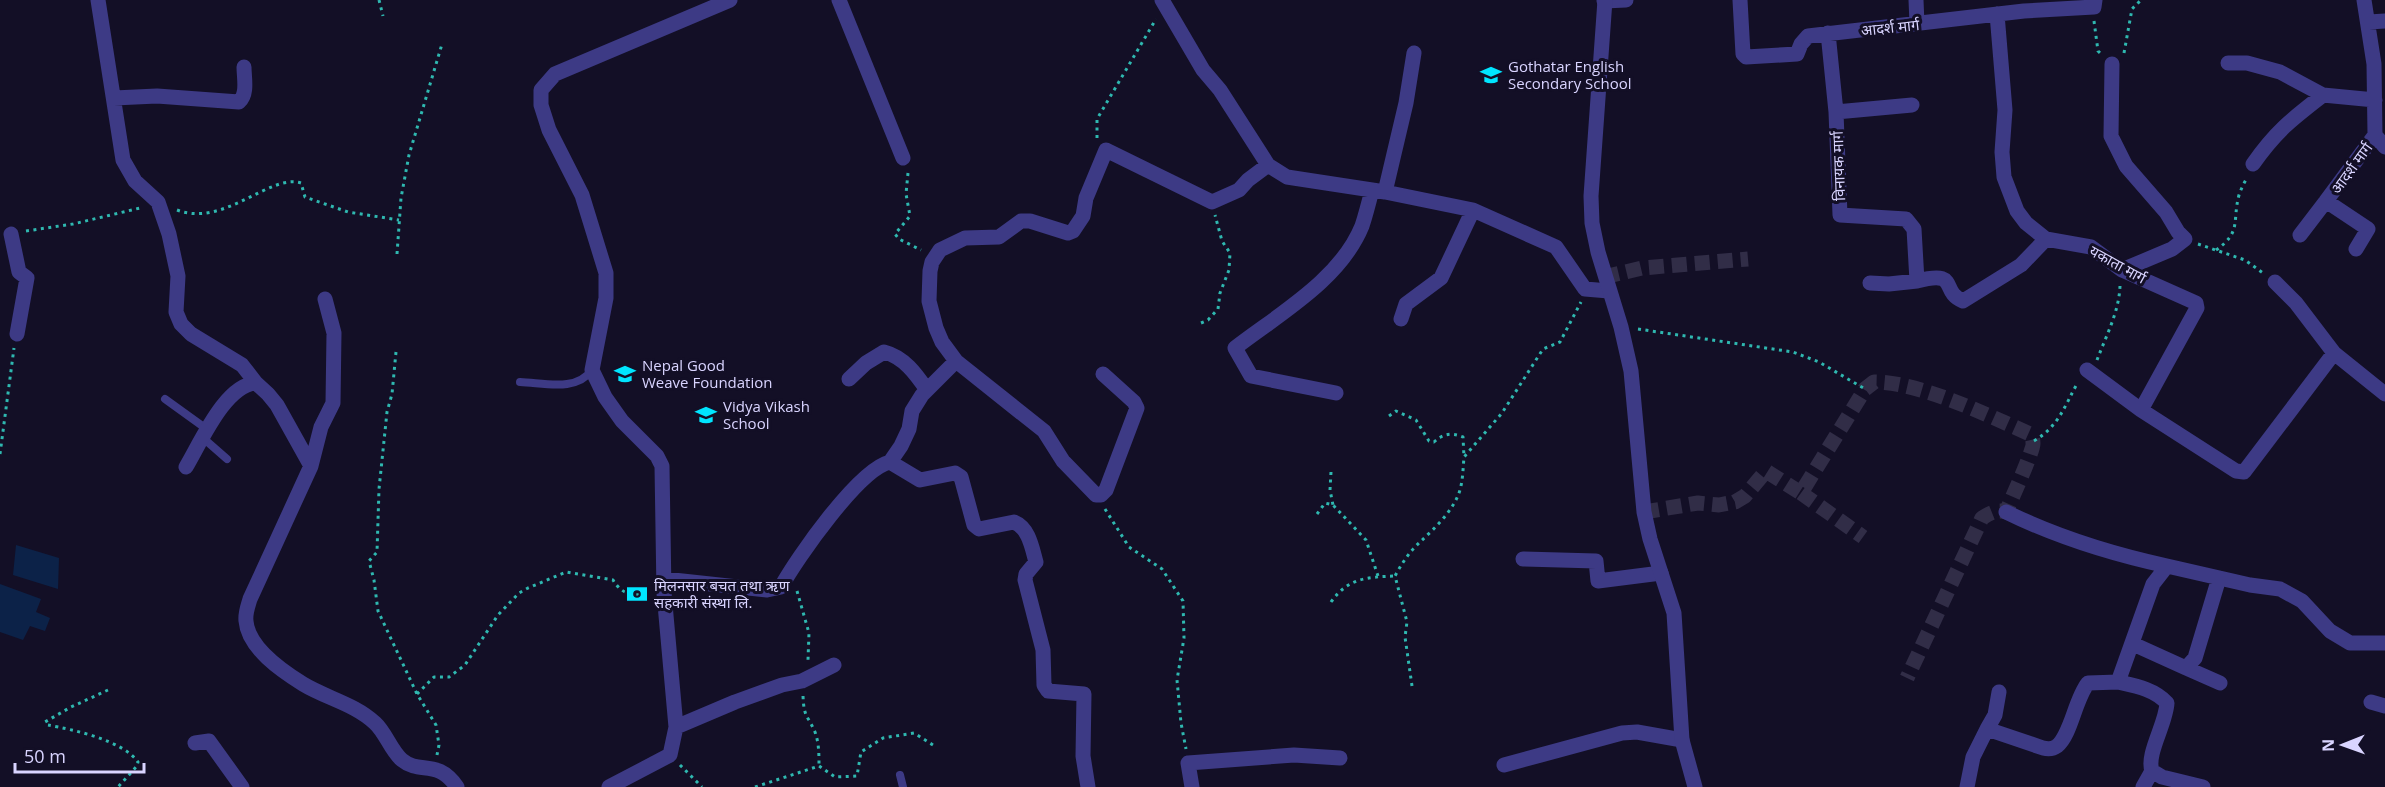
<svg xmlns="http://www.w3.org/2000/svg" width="2385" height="787" font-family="'Open Sans','Noto Sans Devanagari',sans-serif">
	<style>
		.water { fill: #0c2248 }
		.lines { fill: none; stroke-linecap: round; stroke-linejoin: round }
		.minor-tunnel { stroke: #312d47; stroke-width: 15; stroke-dasharray: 15 8; stroke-linecap: butt }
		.path { stroke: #2fb8b0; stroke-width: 3; stroke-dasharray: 3 4.5; stroke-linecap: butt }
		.service { stroke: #3d3a85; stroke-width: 8 }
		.minor { stroke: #3d3a85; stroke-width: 15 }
		.tertiary { stroke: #3d3a85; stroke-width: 15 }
		.labels { text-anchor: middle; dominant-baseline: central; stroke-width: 6; stroke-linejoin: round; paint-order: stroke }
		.street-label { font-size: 15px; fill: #d9d4ff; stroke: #130f26 }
		.poi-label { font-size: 15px; fill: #d9d4ff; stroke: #130f26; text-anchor: start }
	</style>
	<rect width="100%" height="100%" fill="#130f26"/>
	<path class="water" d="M16 545 59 558 58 589 13 575Z
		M0 584 41 599 36 612 50 618 45 631 30 626 23 640 0 632Z"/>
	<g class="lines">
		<path class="minor-tunnel" d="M1604 277 1642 268 1748 259
			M1801 493 1863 537
			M1644 512 1698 503 1719 505 1735 502 1745 496 1766 471 1801 493 1865 389 1874 382C1920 382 1987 415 2030 434 2032 437 2033 439 2033 443 2034 450 2011 500 2006 512 1997 509 1990 513 1982 518L1907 678"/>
		<path class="path" d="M379 0 383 16
			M2094 21 2098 51 2102 55
			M2124 53 2132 9 2141 0
			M1097 138V119L1156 19
			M908 173 906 194 910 216 895 234 899 239 921 250
			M177 210C224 228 270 173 301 183L305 197 348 212 399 220
			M26 231 73 224 140 208
			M2198 244 2245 260 2263 273
			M2216 250C2242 232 2232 221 2239 195 2241 189 2244 183 2247 178
			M397 254 401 198 409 155 442 44
			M1201 323 1208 320 1218 309 1220 293 1229 270 1230 253 1222 241 1215 215
			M1638 329 1793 352 1819 362 1865 389
			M396 352 392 394 387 412 379 489 377 552 369 561 374 580 378 611 417 694 436 725 439 745 437 755
			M2097 360C2106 336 2119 312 2120 286
			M1389 416 1396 411 1416 420 1429 441 1434 442C1443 434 1451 432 1463 437L1464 457 1502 413 1543 349 1560 342 1581 302
			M2034 441C2059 426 2064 407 2078 382
			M0 454 14 348
			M1331 472 1330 490 1333 505
			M1105 509 1129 547 1162 569 1183 601 1184 638 1177 680 1181 723 1186 749
			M1317 514 1325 503 1333 505 1366 540 1378 576
			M797 591 809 633 808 660
			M1331 602C1348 578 1367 577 1395 576
			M1412 686 1405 637 1407 622 1395 576C1402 563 1410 551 1420 542 1435 528 1454 510 1460 490 1463 479 1463 468 1464 457
			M108 690 71 707 45 722 48 725C74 730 122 740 138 762L137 766 118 787
			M417 694 434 677H449L465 665 498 615 519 593 528 588 566 572 613 580C622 595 633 596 649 594
			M803 696C804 718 807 714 815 732 819 743 819 754 819 766
			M680 765 702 787
			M755 787 819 766 835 777 857 776 861 752 883 738 914 733 933 745"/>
		<path class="service" d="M520 382C545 383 576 392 592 370
			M165 399 208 430
			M203 438 227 459
			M900 775 903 787"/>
		<path class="minor" d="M98 0 123 160 135 181 158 202 169 234 178 276 176 312 181 324 191 334 242 365 256 383 268 394 277 405 311 466 250 599C248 606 245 613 246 621 248 648 282 671 303 684 326 698 355 704 375 723 386 733 391 751 402 760 420 775 437 758 457 787
			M839 0 903 158
			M1162 0 1203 70 1220 90 1268 165 1287 177 1385 192 1473 210 1556 247 1585 289 1609 291
			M1740 0 1743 54 1746 57 1797 54 1801 44 1808 36 2024 11 2094 7 2095 0
			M1916 0 1917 24
			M2364 0 2374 64 2375 135 2385 147
			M1604 1 1626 0
			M1997 14 2005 110 2002 152 2004 177 2017 211 2026 223 2046 239 2091 247 2122 270 2196 303 2197 308 2141 410
			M2369 22 2385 21
			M1828 33 1836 112 1840 215 1906 219 1914 229 1917 281C1961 270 1939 291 1963 301L2021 265 2046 239
			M2228 63H2247L2280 72 2323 95 2375 100
			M2112 64 2111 136 2126 166 2166 212 2178 232 2185 239 2172 249 2122 270
			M114 98 157 96 239 102C248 94 244 78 244 67
			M1836 112 1912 105
			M2253 164C2276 131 2292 119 2323 95
			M1385 192 1406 103 1414 53
			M11 234 19 272 27 278 17 334
			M2300 235 2326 201
			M2356 249 2368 229 2326 201 2375 135
			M2275 282 2296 303 2334 353 2385 394
			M1870 283 1889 284 1917 281
			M1401 319 1406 304 1441 278 1473 210
			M956 361 1044 431 1063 461 1096 495H1101L1106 490 1137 408 1134 402 1103 374
			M2087 370 2141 410 2236 471 2244 472 2334 353
			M849 379 866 363 884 352C904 357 916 374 927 390
			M1336 393 1251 376 1235 348C1279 314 1340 280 1362 226 1366 214 1369 202 1372 190
			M890 462 901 446 909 429 912 411 922 395 956 361 942 342 936 328 929 301 930 271 932 262 940 250 965 238 999 237 1021 221H1030L1068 233 1073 231 1083 216 1086 198 1106 150 1212 202 1239 190 1248 180 1268 165
			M311 466 321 427 333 403 334 333 325 299
			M186 467C201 442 225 385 256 383
			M2006 512C2057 537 2112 554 2167 566
			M1523 559 1596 561 1598 581 1661 573
			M664 579 767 590 781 587C797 558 859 469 890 462L920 480 955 473 961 477 974 525 979 529 1014 522C1029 528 1032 548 1036 562L1026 574 1025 580 1043 650 1044 685 1048 691 1084 694 1083 756 1088 787
			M2133 644 2186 668 2195 658 2219 578
			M2186 668 2220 683
			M2118 682C2136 686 2154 689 2167 703 2166 724 2146 754 2152 771L2162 777 2203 787
			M2371 702 2385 706
			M676 727 735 702 782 685 802 681 834 665
			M1987 729 1995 715 1999 692
			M195 743 209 741 242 787
			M1504 765 1622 733 1637 732 1682 740
			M609 787 670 755 676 727 664 593 662 466 657 456 622 421 605 397 592 370 606 298V273L582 195 549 130 541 105V90L555 74 730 0
			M1192 787 1188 763 1294 755 1340 758
			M1967 787 1973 757 1987 729 2043 748C2047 749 2053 749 2057 746 2071 735 2075 699 2088 683L2118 682 2153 584 2167 566 2250 585 2280 589 2302 601 2330 631 2350 643H2385
			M2143 787 2152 771"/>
		<path class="tertiary" d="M1605 0 1591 196 1592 223 1598 252 1621 327 1631 371 1644 512 1650 539 1674 613 1682 740 1695 787"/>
	</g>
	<defs>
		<symbol id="school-bare" viewBox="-9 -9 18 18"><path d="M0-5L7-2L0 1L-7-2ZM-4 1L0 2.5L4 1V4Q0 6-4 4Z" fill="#00e5ff" stroke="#130f26" stroke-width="2.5" paint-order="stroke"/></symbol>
		<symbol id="bank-bare" viewBox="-9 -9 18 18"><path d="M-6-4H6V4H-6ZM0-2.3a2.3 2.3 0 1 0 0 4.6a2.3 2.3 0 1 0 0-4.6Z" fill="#00e5ff" stroke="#130f26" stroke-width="2.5" paint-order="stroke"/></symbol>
	</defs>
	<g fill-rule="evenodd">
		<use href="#school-bare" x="1476" y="60" width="30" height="30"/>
		<use href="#school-bare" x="610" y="359" width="30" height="30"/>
		<use href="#school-bare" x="691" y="400" width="30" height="30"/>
		<use href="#bank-bare" x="622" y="579" width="30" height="30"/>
	</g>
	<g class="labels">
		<g class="street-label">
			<text transform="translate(1890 27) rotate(-6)">आदर्श मार्ग</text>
			<text transform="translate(1838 166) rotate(-92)">विनायक मार्ग</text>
			<text transform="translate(2351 168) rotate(-54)">आदर्श मार्ग</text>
			<text transform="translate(2118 264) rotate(29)">यकाता मार्ग</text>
		</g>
		<g class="poi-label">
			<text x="1508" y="66">Gothatar English<tspan x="1508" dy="17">Secondary School</tspan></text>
			<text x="642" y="365">Nepal Good<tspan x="642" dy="17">Weave Foundation</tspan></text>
			<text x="723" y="406">Vidya Vikash<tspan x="723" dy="17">School</tspan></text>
			<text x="654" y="585">मिलनसार बचत तथा ऋण<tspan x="654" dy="17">सहकारी संस्था लि.</tspan></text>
		</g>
	</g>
	<g transform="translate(2343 745) rotate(269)" stroke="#130f26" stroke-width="4.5" paint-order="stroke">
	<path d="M0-4.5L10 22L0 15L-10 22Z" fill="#d9d4ff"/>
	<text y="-9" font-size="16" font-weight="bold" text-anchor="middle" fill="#d9d4ff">N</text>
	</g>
	<path d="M15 763v9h129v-9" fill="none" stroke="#d9d4ff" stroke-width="3"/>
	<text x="24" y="763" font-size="18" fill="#d9d4ff" stroke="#130f26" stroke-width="4.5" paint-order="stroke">50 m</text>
</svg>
